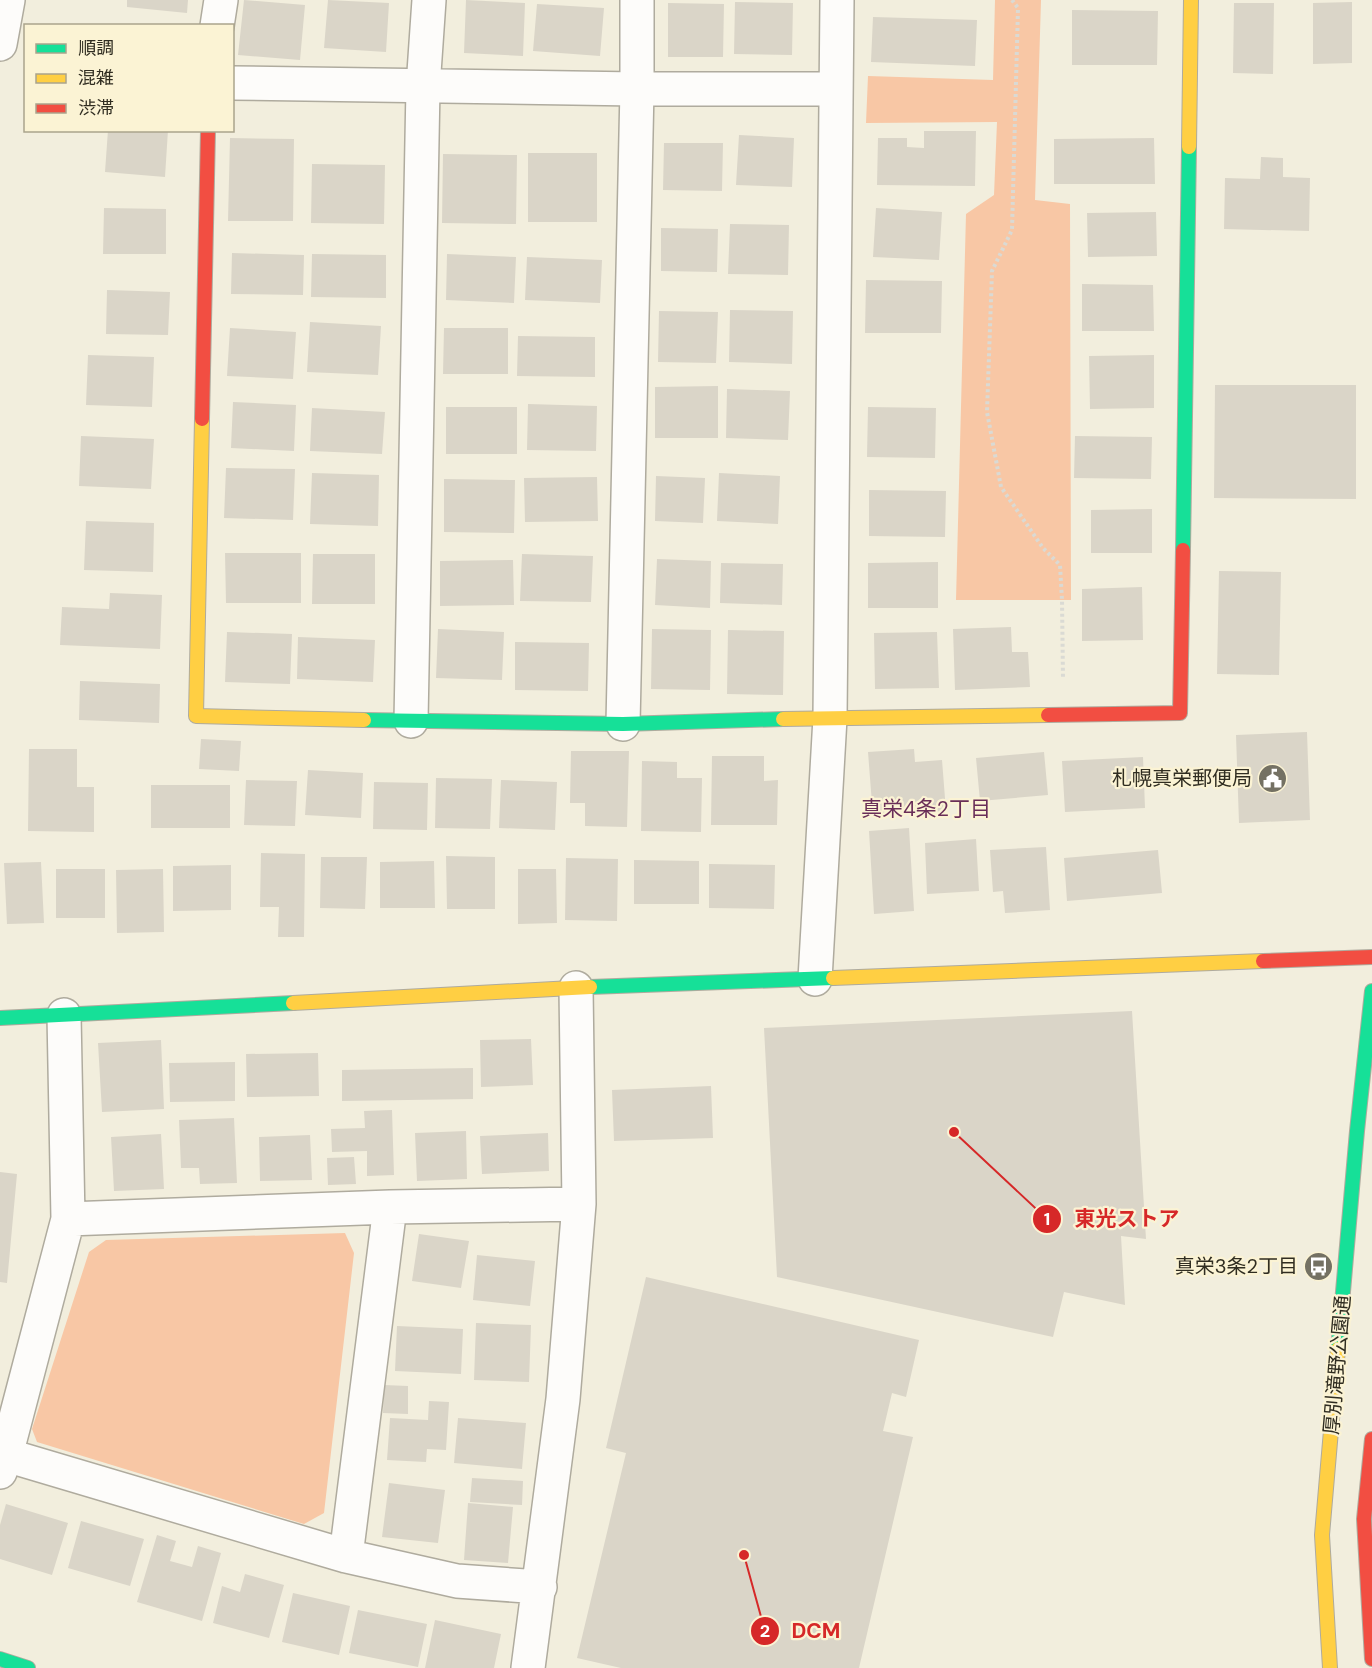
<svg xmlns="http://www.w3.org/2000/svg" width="1372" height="1668" font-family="'DM Sans','Noto Sans JP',sans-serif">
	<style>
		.green { fill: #f8c7a5 }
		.building { fill: #dad5c8 }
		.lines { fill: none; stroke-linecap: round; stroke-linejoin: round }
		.street-casing { stroke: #afab9e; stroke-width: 36 }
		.fast-casing { stroke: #afab9e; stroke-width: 16 }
		.slow-casing { stroke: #afab9e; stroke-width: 16 }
		.jam-casing { stroke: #afab9e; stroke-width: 16 }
		.path { stroke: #dadad4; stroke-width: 4; stroke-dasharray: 3 3; stroke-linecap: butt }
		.street { stroke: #fdfcfa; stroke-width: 33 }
		.fast { stroke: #16e098; stroke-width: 14 }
		.slow { stroke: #ffcf43; stroke-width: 14 }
		.jam { stroke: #f24e42; stroke-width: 14 }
		.labels { text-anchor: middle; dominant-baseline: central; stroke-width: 4.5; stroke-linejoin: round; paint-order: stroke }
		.poi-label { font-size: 20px; fill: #302d21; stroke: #fbf3d4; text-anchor: end }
		.street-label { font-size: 20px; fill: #302d21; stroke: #fbf3d4 }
		.neighbourhood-label { font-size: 21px; fill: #692e58; stroke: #fbf3d4 }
		.leader { fill: none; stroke: #d62828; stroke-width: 2 }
		.callout-dot { fill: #d62828; stroke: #fbf3d4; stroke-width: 2 }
		.mark-label { font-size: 18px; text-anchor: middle; font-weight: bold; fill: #fff }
		.callout-label { font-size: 21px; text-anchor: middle; font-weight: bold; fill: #d62828; stroke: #fbf3d4; stroke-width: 4.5; stroke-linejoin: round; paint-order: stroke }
	</style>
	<rect width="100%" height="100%" fill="#f2eedd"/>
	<path class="green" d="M995 0H1041L1035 200 1070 204 1071 600H956L966 214 994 195 997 122 866 123 868 76 993 80Z
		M345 1233 354 1253 324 1513 304 1524 37 1442 32 1429 89 1252 106 1240Z"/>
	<path class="building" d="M127 0H188L187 13 127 7Z
		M244 0 305 5 300 60 238 55Z
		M328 0 389 3 386 52 324 48Z
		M466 0 525 3 523 56 464 53Z
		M735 2 793 3 792 55 734 54Z
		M1352 2V63L1313 64V3Z
		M668 3 724 4 723 57H668Z
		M1234 3H1274L1273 74 1233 73Z
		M537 4 604 8 600 56 533 51Z
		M1072 10 1158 11 1157 65H1072Z
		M873 17 977 20 975 66 871 62Z
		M108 130H168L165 177 105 172Z
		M924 131H976L975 186 877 185 878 138H907V147L924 148Z
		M739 135 794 138 792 187 736 185Z
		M230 138 294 139 293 221H228Z
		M1154 138 1155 184H1054V139Z
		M664 143H723L722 191 663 190Z
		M528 153H597V222H528Z
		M443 154 517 155 516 224 442 223Z
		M1261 157 1283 158V177L1310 178 1309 231 1224 229 1225 178 1260 179Z
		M312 164 385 165 384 224 311 223Z
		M104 208 166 209V254H103Z
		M876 208 942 212 939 260 873 257Z
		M1156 212 1157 256 1088 257 1087 213Z
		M730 224 789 225 788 275 728 274Z
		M661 228 718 229 717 272 661 271Z
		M232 253 304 255 303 295 231 294Z
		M312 254 386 255V298L311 297Z
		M447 254 516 257 514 303 446 300Z
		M527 257 602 260 600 303 525 300Z
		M866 280 942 281 941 333H865Z
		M1082 284 1153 285 1154 331H1082Z
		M107 290 170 292 168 335 106 334Z
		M730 310 793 311 792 364 729 362Z
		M659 311 718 312 716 363 658 362Z
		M310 322 381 326 378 375 307 372Z
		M230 328 296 332 293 379 227 376Z
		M444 328H508V374H443Z
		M518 336 595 337V377L517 376Z
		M88 355 154 357 152 407 86 405Z
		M1154 355V408L1090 409 1089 356Z
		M1215 385H1356V499L1214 498Z
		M718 386V438H655V387Z
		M727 389 790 391 788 440 726 438Z
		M233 402 296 405 294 451 231 448Z
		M528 404 597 406 596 451 527 450Z
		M446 407H517V454H446Z
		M868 407 936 408 935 458 867 457Z
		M312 408 385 412 382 454 310 451Z
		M81 436 154 439 151 489 79 486Z
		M1075 436 1152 437 1151 479 1074 478Z
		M226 468 295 469 293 520 224 518Z
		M312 473 379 475 378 526 310 524Z
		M719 473 780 476 778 524 717 521Z
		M656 476 705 478 703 523 655 521Z
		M597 477 598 521 525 522 524 478Z
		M444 479 515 480 514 533 444 532Z
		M869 490 946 491 945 537 869 536Z
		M1152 509V553H1091V510Z
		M86 521 154 523 153 572 84 570Z
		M225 553H301V603H226Z
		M313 554H375V604H312Z
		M522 554 593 556 591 602 520 601Z
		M657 559 711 561 710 608 655 605Z
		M513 560 514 605 440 606V561Z
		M938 562V608H868V563Z
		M721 563 783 564 782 605 720 603Z
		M1219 571 1281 572 1279 675 1217 674Z
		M1142 587 1143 640 1082 641V589Z
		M110 593 162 595 160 649 60 645 62 607 109 609Z
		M1011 627 1012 652H1028L1030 687 955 690 953 629Z
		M438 629 504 632 502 680 436 678Z
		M652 629 711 630 710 690 651 689Z
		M728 630 784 631 783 695 727 694Z
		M227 632 292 634 290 684 225 682Z
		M937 632 939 688 875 689 874 633Z
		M298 637 375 640 373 682 297 679Z
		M515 642 589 643 588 691 515 690Z
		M80 681 160 684 159 723 79 720Z
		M1307 732 1310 820 1239 823 1236 735Z
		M201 739 241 741 239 771 199 769Z
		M29 749H77V787H94V832L28 831Z
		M914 749 915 762 942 760 946 811 873 817 868 752Z
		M571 751H629L627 827 585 826V803H570Z
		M1044 752 1048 795 980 801 976 758Z
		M712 756H764V781L778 780 777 825H711Z
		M1143 757 1145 808 1065 812 1062 761Z
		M642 761 677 762V778H702L701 832 641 831Z
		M308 770 363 773 361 818 305 815Z
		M436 778 492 779 490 829 435 828Z
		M246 780 297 781 295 826 244 825Z
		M501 780 557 782 555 830 499 828Z
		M374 782 428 783 427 830 373 829Z
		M151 785H230V828H151Z
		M909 828 914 911 874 914 869 831Z
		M976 839 979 891 927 894 925 843Z
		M1046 847 1050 910 1005 913 1003 891 993 892 990 850Z
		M1158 850 1162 893 1067 901 1064 858Z
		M261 853 305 854 304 937H278L279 907H260Z
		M446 856 495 857V909H447Z
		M321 857H367L365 909 320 908Z
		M566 858 618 859 617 921 565 920Z
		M634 860 699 861V904H634Z
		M434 861 435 908H380V862Z
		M41 862 44 923 7 924 4 863Z
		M709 864 775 865 774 909 709 908Z
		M231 865V910L173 911V866Z
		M56 869H105V918H56Z
		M163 869 164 932 117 933 116 870Z
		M518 869H556L557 923 518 924Z
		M1132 1011 1146 1239 1121 1236 1125 1305 1064 1292 1053 1337 777 1277 764 1028Z
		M531 1039 533 1085 481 1087 480 1040Z
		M161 1040 164 1109 102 1112 98 1043Z
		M318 1053 319 1096 247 1097 246 1054Z
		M235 1062V1101L170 1102 169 1063Z
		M473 1068V1099L342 1101V1070Z
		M711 1086 713 1138 614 1141 612 1090Z
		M392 1110 394 1175 367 1176V1151L332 1152 331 1129 365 1128 364 1111Z
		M234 1118 237 1183 200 1184 199 1168H181L179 1120Z
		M466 1131 467 1179 417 1181 415 1133Z
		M548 1133 549 1171 482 1174 480 1136Z
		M161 1134 164 1189 114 1191 111 1137Z
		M310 1135 312 1180 260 1181 259 1137Z
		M354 1157 356 1184 328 1185 327 1158Z
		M0 1172 17 1174 7 1283 0 1282Z
		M419 1234 469 1241 461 1288 412 1281Z
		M477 1255 535 1261 530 1306 473 1300Z
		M646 1277 919 1340 906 1397 892 1393 883 1431 913 1437 859 1668H621L577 1658 626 1453 606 1448Z
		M476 1323 531 1325 529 1382 474 1380Z
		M397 1326 463 1329 461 1374 395 1371Z
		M384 1385 408 1386V1414L383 1413Z
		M429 1401 449 1402 446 1450 427 1449 426 1462 387 1460 390 1418 428 1420Z
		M458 1418 526 1423 522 1469 454 1463Z
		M472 1478 523 1481 522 1505 470 1502Z
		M389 1483 445 1490 438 1543 382 1537Z
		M468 1503 513 1507 508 1563 464 1560Z
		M6 1504 68 1523 52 1575 0 1559V1525Z
		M81 1521 144 1539 130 1586 68 1568Z
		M157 1535 176 1541 170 1561 192 1567 198 1546 221 1553 202 1621 137 1602Z
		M245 1574 284 1585 269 1638 213 1623 222 1586 240 1592Z
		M293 1593 350 1606 339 1655 282 1642Z
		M358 1610 427 1624 418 1667 349 1653Z
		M435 1620 501 1634 494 1668H425Z"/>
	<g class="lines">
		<defs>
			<path id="street" d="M217 26 221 0
				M0 44 8 0
				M232 83 637 89H835
				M411 721 423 87 429 0
				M623 724 637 89V0
				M815 979 830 718 837 0
				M68 1219 390 1207 579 1204
				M6 1455 346 1556 457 1581 540 1587
				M0 1472 6 1455 68 1219 64 1015
				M346 1556 390 1207
				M528 1668 563 1399 579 1204 576 988"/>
			<path id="fast" d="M1183 550 1189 147
				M364 720 623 724 783 719
				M590 987 833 978
				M0 1018 293 1003
				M1338 1349 1357 1131 1372 991
				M0 1659 28 1668"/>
			<path id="slow" d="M1189 147 1191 0
				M202 419 196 716 364 720
				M783 719 1048 715
				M833 978 1263 961
				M293 1003 590 987
				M1330 1668 1322 1535 1338 1349"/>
			<path id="jam" d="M202 419 208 130
				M1048 715 1180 713 1183 550
				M1263 961 1372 957
				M1372 1439 1364 1519 1372 1659"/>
		</defs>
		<use href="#street" class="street-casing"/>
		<use href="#fast" class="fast-casing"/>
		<use href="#slow" class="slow-casing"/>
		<use href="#jam" class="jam-casing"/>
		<path class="path" d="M1012 0 1018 8 1012 230 992 271 987 412 1001 487 1043 548 1060 565 1062 600 1063 679"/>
		<use href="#street" class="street"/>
		<use href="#fast" class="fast"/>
		<use href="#slow" class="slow"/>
		<use href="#jam" class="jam"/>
	</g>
	<defs>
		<symbol id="civic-disc" viewBox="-11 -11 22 22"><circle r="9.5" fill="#747163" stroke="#fbf3d4"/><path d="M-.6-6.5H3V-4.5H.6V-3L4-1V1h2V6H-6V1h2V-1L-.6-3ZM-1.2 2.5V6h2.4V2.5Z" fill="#fff"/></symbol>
		<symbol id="bus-disc" viewBox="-11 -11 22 22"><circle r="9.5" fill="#747163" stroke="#fbf3d4"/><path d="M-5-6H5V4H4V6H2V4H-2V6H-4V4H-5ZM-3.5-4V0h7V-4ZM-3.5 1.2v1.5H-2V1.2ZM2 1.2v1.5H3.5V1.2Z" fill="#fff"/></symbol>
	</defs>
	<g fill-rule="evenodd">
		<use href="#civic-disc" x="1256" y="762" width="33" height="33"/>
		<use href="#bus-disc" x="1302" y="1250" width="33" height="33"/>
	</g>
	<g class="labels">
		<g class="poi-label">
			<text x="1252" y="778">札幌真栄郵便局</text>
			<text x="1298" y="1266">真栄3条2丁目</text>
		</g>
		<g class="street-label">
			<text transform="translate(1337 1365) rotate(-85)">厚別滝野公園通</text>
		</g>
		<g class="neighbourhood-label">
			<text x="926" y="809">真栄4条2丁目</text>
		</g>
	</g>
	<path class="leader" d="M954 1132L1047 1219M744 1555L765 1631"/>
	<g class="callout-dot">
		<circle cx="954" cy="1132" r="6"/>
		<circle cx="744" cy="1555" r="6"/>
		<circle cx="1047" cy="1219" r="15"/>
		<circle cx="765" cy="1631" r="15"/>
	</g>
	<g class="mark-label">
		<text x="1047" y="1225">1</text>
		<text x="765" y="1637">2</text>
	</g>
	<g class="callout-label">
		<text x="1127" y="1226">東光ストア</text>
		<text x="816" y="1638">DCM</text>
	</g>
	<rect x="24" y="24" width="210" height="108" fill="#fbf3d4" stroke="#aaa48c" stroke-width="1.5"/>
	<rect x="36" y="44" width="30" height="9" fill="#16e098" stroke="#aaa48c" stroke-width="1.5"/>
	<text x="78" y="54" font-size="18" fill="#302d21">順調</text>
	<rect x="36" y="74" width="30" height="9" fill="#ffcf43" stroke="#aaa48c" stroke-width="1.5"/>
	<text x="78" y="84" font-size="18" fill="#302d21">混雑</text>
	<rect x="36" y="104" width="30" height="9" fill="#f24e42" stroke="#aaa48c" stroke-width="1.5"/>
	<text x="78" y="114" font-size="18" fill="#302d21">渋滞</text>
</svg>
